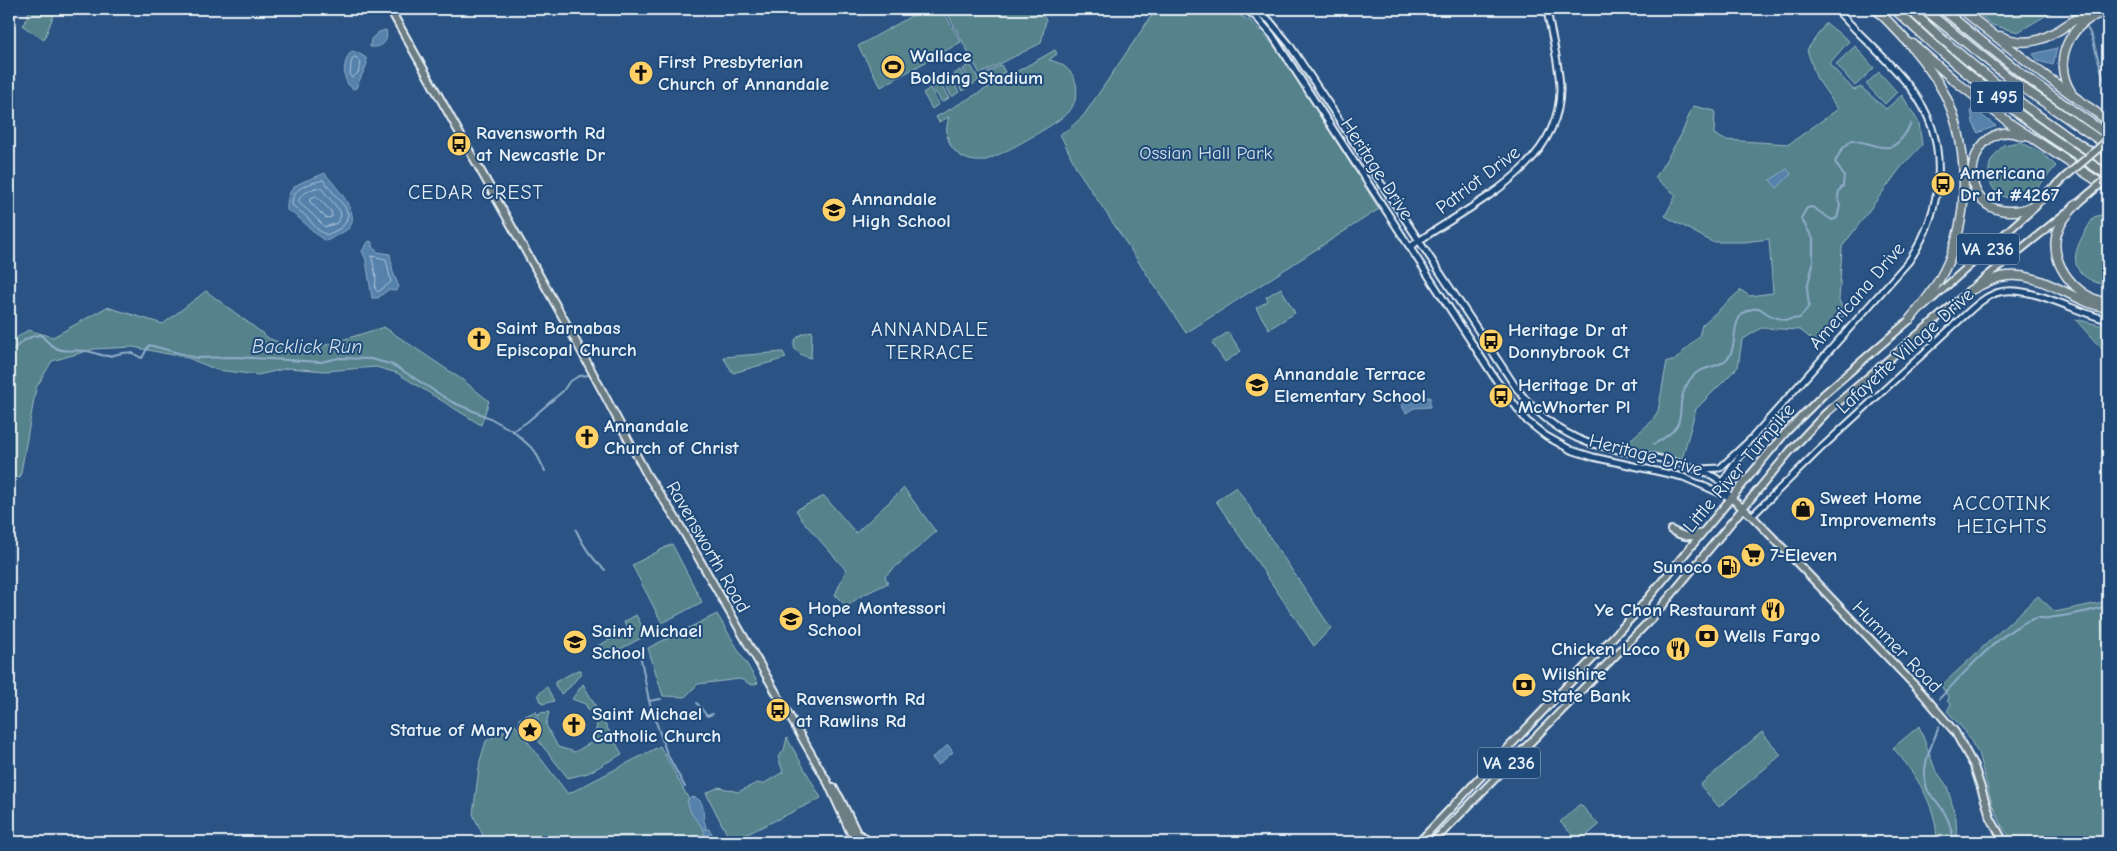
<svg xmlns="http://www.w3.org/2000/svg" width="2117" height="851" font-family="'Comic Neue',sans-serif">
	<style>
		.green { fill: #54828b; stroke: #9ebac2 }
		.water { fill: #5581ab; stroke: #90aeca }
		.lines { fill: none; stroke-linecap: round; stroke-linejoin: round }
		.shore { stroke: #adc4d9; stroke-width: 1 }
		.stream { stroke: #90aeca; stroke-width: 2 }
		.minor-casing { stroke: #e8f1f8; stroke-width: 9 }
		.major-casing { stroke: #e8f1f8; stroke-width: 10 }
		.highway-casing { stroke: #e8f1f8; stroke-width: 11 }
		.minor { stroke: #1f4a7a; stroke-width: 5 }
		.major { stroke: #6d7d84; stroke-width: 6 }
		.highway { stroke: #6d7d84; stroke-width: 8 }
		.major-bridge-casing { stroke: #e8f1f8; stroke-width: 10; stroke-linecap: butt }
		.major-bridge { stroke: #6d7d84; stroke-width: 6 }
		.labels { text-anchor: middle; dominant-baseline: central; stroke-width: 4; stroke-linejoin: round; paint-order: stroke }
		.shield { fill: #1f4a7a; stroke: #acbfd2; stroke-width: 1 }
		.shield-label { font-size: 18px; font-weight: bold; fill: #e8f1f8 }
		.poi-label { font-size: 19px; font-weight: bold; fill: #e8f1f8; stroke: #1f4a7a; text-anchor: start }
		.park-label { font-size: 19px; fill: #d2e0e8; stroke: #1f4a7a }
		.street-label { font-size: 19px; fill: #e8f1f8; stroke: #1f4a7a }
		.neighbourhood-label { font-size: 20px; letter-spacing: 1px; fill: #e8f1f8; stroke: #1f4a7a }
		.water-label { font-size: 20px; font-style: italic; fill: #d2e0ec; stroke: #1f4a7a }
	</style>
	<rect width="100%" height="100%" fill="#2b5383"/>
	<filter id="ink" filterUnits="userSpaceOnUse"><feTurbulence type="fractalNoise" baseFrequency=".02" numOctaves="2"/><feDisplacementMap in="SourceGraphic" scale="10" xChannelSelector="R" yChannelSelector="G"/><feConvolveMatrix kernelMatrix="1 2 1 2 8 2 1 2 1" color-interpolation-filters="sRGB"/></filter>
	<g filter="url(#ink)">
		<path class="green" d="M30 9H56L44 40 23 26Z
			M924 9H942L961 42 881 87 858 46Z
			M945 9H1038L1046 20 1041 43 980 74Z
			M1156 9H1226L1251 21 1279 51 1379 209 1186 333 1077 169 1060 134 1069 129 1084 115Z
			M1972 9H2057L2018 32 1992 25Z
			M1826 23 1849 41 1829 64 1854 90 1861 87 1886 109 1902 95 1919 123 1922 145 1902 166 1842 247 1839 300 1845 314 1818 344 1800 330 1761 328 1742 340 1738 367 1696 409 1682 459 1623 446 1651 422 1658 411 1667 361H1674L1699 336 1702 325 1741 290 1749 296 1773 293 1769 239 1744 242H1712L1665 216 1676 195 1655 178 1681 135 1693 106 1715 111 1714 134 1725 140 1789 144 1838 109 1816 77 1807 50Z
			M1855 46 1874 68 1855 86 1836 64Z
			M1055 50 1057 54 1049 60C1075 65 1085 90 1069 112 1058 123 996 159 982 161 972 162 960 158 954 150 946 140 945 129 949 117L939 122 936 117Z
			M970 64 979 80 972 85 963 69Z
			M1001 65 1005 72 989 82 985 74Z
			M960 70 969 86 962 91 953 75Z
			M1879 72 1897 92 1885 104 1866 84Z
			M950 77 959 92 952 97 943 81Z
			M939 82 949 98 942 102 932 87Z
			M930 88 939 104 932 109 923 93Z
			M2020 142 2041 152 2056 166C2048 175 2040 187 2029 193 2006 208 1983 189 1990 164 1992 157 1999 151 2003 145Z
			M2108 213V286C2059 274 2075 247 2094 217Z
			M1281 288 1295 313 1269 329 1256 308 1268 301 1266 297Z
			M206 291 270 339 289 346 319 347 384 327 464 381 489 401 481 425 397 373 376 367 325 371 288 368 258 375 217 370 188 358 133 347 94 349 52 361 36 388 20 478 9 476V343L28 330 53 337 107 307 163 324Z
			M2075 319 2108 327V356Z
			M812 331 811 358C787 353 789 335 812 331Z
			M1228 332 1241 351 1225 362 1212 343Z
			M783 352 786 358 733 373 723 357Z
			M1236 487 1331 628 1314 646 1216 501Z
			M904 488 936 532 885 576 888 583 859 597 847 607 835 595 846 570 802 520 796 510 824 496 856 533Z
			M672 544 702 602 662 623 632 565Z
			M2038 596 2055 612 2108 601V842H2014L2003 828 1992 804 1978 753 1965 731 1947 711 1951 704 1947 701 1949 698 1941 686Z
			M717 614 758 683 752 685 740 679 698 684 685 697 663 696 648 648Z
			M636 615 647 635 609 655 594 653 592 649 628 630 624 622Z
			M578 670H581V673L570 687 561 694 555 685V682Z
			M583 684 599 712 592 716 585 704 572 699Z
			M547 687 554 701 542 704 538 694Z
			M536 711 537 714 533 723 528 725V728L520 726 519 719Z
			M549 712 546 725 558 747 575 752 592 742 597 726 593 718 600 715 622 754 588 773 568 778 533 734 534 730 536 729 535 725 539 713Z
			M515 725 568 794 660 746 712 842H486L473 814 480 761 486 741Z
			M1919 726 1935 769 1947 786 1956 818 1957 842H1937C1937 806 1916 774 1893 748Z
			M1762 732 1781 755 1719 807 1700 785Z
			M787 738 821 798 731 842 706 793 719 787 738 792 757 783 763 784 783 772 778 757 784 750Z
			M1580 804 1599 825 1579 842 1560 822Z"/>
		<path class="water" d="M386 30C389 42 382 48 370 47L371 39 379 32Z
			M2057 48 2053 65 2038 61 2033 54Z
			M352 51 359 53 366 58 367 64 356 88 354 89C340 83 343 59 352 51Z
			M1971 110 1976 111 1996 126 1978 133 1973 123Z
			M1787 169 1791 174 1777 188 1770 180Z
			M325 173C335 187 372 222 339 234 334 236 331 240 325 241 311 231 302 218 287 210 286 181 304 183 325 173Z
			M369 241 372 242V247L378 252 390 254 393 272 399 287 396 291 388 290 378 298H372L366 260 362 251Z
			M1430 397V407L1414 408 1406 413 1401 404 1414 398Z
			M948 745 953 752 938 765 932 758Z
			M691 797C709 799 700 815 706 826L705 829H709L717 842 705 841 704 830 691 813 687 801Z"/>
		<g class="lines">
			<path class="shore" d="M356 57 361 63 358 73 352 78 350 75 351 63 353 58Z
				M323 180 345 207 348 214 346 222 341 228 327 235 318 230 306 216 292 205C292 187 308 184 323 180Z
				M315 188H321L340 211 341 216 337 223 325 227 310 212 299 203C298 194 308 192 315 188Z
				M316 196 331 211 332 217 326 218 310 202V199Z
				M372 256 386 259 391 282 378 292 375 289 376 278Z"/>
			<path class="stream" d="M2085 24 2092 37 2108 95
				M9 355C16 345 29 335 41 335 60 356 61 349 86 351 94 352 101 356 109 356 117 355 123 351 132 353 136 354 138 357 142 358L149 345 197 358 235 357 321 362 339 358 371 359 390 364 400 369 452 402 490 418 513 431 527 422 563 391 569 382 579 376 590 375
				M513 431 535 451 545 471
				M1654 444C1696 422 1670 410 1689 381 1700 363 1720 371 1730 355 1739 340 1727 310 1759 308L1771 316 1785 320 1800 318 1809 306 1807 288 1813 264V239L1801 218 1807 208 1812 207 1832 220 1837 218 1840 206 1838 197 1839 191 1843 186 1844 176 1835 162 1842 149 1852 140C1883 145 1892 160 1911 124
				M576 530C583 546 591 558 605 570
				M641 659 649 701 667 754 685 787
				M1939 699C1962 676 2005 625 2037 618 2040 617 2045 619 2048 618 2065 616 2094 611 2108 605
				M649 701 661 699
				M697 703 707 716 713 714
				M1939 727C1931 746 1919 770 1928 791 1931 796 1937 801 1940 806 1948 816 1952 830 1954 842"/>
			<defs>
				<path id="minor" d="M1245 9 1257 18 1272 35 1496 380 1527 421 1546 436 1571 450 1593 457 1683 477 1731 498
					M1253 9 1269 20 1289 44 1517 389C1536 413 1557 431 1586 442 1617 453 1704 461 1723 484 1726 488 1728 493 1730 498
					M1410 247C1465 207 1561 169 1560 88 1559 61 1551 35 1547 9
					M1701 469 1720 468 1752 438 1909 261C1944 209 1951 141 1912 90 1890 61 1860 36 1836 9
					M1722 483 1745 449
					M1752 516 1819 450 1964 316C1974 307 1983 298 1996 293 2025 282 2077 313 2108 320"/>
				<path id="major" d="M390 9 571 332 647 475 675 517 828 783 852 836
					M2048 194 2065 177
					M2075 206 2090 193
					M1922 308 2036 206
					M1731 498 1752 516 1781 546 1920 691 1955 732 1974 766 1991 819 2004 842
					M1671 530C1682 536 1689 539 1701 533
					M833 787 840 798 857 833 864 837 865 842
					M1419 842 1635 614 1786 432 1824 394 1913 317
					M1433 842 1653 617 1791 450 1826 413 1969 291 2067 212"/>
				<path id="highway" d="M1876 9C1902 35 1928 62 1945 95 1968 141 1970 207 1951 255 1942 279 1927 300 1910 319
					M1894 9C1960 71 2031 127 2108 175
					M1909 9C1970 66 2037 118 2108 163
					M1924 9 2013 81 2108 146
					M1942 9 2027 78 2108 135
					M1961 9 2043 74 2108 121
					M2000 36C2040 54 2060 26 2093 9
					M1913 44 1955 81 2011 124 2108 188
					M2071 92C2050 59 2072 19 2108 11
					M2023 136C1970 114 1949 208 2008 211 2016 211 2023 211 2030 207 2038 203 2044 196 2051 190
					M2077 204C2069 212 2060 222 2057 233 2048 264 2078 299 2108 303
					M1969 291C1979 286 1990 280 2001 277 2041 269 2071 302 2108 308"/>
			</defs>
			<use href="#minor" class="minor-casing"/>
			<use href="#major" class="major-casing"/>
			<use href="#highway" class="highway-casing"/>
			<use href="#minor" class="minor"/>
			<use href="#major" class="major"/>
			<use href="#highway" class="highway"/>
			<defs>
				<path id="major-bridge" d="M2065 177 2108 140
					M2090 193 2108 178"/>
			</defs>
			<use href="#major-bridge" class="major-bridge-casing"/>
			<use href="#major-bridge" class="major-bridge"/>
		</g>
	</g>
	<defs>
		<symbol id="stadium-disc" viewBox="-11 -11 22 22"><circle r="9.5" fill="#ffd166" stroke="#1f4a7a"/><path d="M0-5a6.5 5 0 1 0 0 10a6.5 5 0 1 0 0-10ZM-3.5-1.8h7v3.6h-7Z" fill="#111"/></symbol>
		<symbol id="church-disc" viewBox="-11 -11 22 22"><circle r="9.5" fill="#ffd166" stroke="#1f4a7a"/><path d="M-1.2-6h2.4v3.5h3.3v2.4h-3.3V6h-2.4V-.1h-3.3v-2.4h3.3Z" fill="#111"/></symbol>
		<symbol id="bus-disc" viewBox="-11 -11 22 22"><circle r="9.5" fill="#ffd166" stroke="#1f4a7a"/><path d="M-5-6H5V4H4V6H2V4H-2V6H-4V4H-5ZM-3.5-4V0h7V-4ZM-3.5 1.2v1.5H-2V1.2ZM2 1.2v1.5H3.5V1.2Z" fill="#111"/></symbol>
		<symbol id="school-disc" viewBox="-11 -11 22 22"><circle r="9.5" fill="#ffd166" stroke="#1f4a7a"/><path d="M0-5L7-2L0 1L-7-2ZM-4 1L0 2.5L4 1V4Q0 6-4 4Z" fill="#111"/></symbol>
		<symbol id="shop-disc" viewBox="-11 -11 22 22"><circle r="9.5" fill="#ffd166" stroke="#1f4a7a"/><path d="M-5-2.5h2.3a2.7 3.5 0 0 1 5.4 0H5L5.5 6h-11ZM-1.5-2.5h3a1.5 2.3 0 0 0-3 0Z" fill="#111"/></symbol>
		<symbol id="supermarket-disc" viewBox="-11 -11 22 22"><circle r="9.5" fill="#ffd166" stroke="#1f4a7a"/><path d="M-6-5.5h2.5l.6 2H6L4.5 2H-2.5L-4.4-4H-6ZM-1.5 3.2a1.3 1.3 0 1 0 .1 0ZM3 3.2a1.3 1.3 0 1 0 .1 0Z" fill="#111"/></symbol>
		<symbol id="fuel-disc" viewBox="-11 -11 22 22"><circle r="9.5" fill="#ffd166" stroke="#1f4a7a"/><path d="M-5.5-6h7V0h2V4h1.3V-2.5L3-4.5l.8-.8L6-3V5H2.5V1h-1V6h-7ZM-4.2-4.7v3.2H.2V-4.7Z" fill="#111"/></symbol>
		<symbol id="restaurant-disc" viewBox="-11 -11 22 22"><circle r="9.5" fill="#ffd166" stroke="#1f4a7a"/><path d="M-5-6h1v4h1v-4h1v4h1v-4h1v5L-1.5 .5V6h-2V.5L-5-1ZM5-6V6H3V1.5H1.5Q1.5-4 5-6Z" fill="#111"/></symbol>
		<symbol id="bank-disc" viewBox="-11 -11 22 22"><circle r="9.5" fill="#ffd166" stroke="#1f4a7a"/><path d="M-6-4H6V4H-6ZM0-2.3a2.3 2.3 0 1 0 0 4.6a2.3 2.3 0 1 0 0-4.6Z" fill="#111"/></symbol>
		<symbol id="sight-disc" viewBox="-11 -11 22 22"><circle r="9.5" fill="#ffd166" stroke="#1f4a7a"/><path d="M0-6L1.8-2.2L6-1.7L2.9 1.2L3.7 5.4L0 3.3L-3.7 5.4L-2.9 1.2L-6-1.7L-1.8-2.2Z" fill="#111"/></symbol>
	</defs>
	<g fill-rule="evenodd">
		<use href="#stadium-disc" x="879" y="53" width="28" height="28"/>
		<use href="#church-disc" x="627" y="59" width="28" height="28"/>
		<use href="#bus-disc" x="445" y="130" width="28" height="28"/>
		<use href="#bus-disc" x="1929" y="170" width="28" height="28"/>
		<use href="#school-disc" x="820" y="196" width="28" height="28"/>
		<use href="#church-disc" x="465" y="325" width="28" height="28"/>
		<use href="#bus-disc" x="1477" y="327" width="28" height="28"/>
		<use href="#school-disc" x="1243" y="371" width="28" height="28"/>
		<use href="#bus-disc" x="1487" y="382" width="28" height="28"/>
		<use href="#church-disc" x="573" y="423" width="28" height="28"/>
		<use href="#shop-disc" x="1789" y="495" width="28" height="28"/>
		<use href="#supermarket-disc" x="1739" y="541" width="28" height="28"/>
		<use href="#fuel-disc" x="1715" y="553" width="28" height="28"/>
		<use href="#restaurant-disc" x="1759" y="596" width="28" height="28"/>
		<use href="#school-disc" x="777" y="605" width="28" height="28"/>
		<use href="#bank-disc" x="1693" y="622" width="28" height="28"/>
		<use href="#school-disc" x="561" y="628" width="28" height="28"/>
		<use href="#restaurant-disc" x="1664" y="635" width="28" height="28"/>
		<use href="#bank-disc" x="1510" y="671" width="28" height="28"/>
		<use href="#bus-disc" x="764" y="696" width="28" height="28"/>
		<use href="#church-disc" x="560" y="711" width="28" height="28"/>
		<use href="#sight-disc" x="516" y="716" width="28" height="28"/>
	</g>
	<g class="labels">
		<g class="shield">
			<rect x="1971" y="81.5" width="52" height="31" rx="4"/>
			<rect x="1957" y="233.5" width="62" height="31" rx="4"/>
			<rect x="1478" y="747.5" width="62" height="31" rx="4"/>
		</g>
		<g class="shield-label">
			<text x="1997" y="97">I 495</text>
			<text x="1988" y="249">VA 236</text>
			<text x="1509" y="763">VA 236</text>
		</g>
		<g class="poi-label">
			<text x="910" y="56">Wallace<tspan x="910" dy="22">Bolding Stadium</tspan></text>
			<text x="658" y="62">First Presbyterian<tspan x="658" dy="22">Church of Annandale</tspan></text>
			<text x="476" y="133">Ravensworth Rd<tspan x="476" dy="22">at Newcastle Dr</tspan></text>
			<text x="1960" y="173">Americana<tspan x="1960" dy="22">Dr at #4267</tspan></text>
			<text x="852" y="199">Annandale<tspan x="852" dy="22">High School</tspan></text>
			<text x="496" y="328">Saint Barnabas<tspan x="496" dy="22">Episcopal Church</tspan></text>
			<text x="1508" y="330">Heritage Dr at<tspan x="1508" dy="22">Donnybrook Ct</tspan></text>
			<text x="1274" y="374">Annandale Terrace<tspan x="1274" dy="22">Elementary School</tspan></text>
			<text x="1518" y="385">Heritage Dr at<tspan x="1518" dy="22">McWhorter Pl</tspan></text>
			<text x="604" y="426">Annandale<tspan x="604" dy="22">Church of Christ</tspan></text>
			<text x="1820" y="498">Sweet Home<tspan x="1820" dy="22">Improvements</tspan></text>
			<text x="1770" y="555">7-Eleven</text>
			<text x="1712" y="567" text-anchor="end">Sunoco</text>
			<text x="808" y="608">Hope Montessori<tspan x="808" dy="22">School</tspan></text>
			<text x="1756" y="610" text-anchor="end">Ye Chon Restaurant</text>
			<text x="592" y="631">Saint Michael<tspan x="592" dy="22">School</tspan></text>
			<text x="1724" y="636">Wells Fargo</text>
			<text x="1660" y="649" text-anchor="end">Chicken Loco</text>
			<text x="1542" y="674">Wilshire<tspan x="1542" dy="22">State Bank</tspan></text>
			<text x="796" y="699">Ravensworth Rd<tspan x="796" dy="22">at Rawlins Rd</tspan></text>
			<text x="592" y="714">Saint Michael<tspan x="592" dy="22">Catholic Church</tspan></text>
			<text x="512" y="730" text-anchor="end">Statue of Mary</text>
		</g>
		<g class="park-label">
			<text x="1206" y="153">Ossian Hall Park</text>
		</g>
		<g class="street-label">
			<text transform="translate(1377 169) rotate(57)">Heritage Drive</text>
			<text transform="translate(1478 180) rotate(-37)">Patriot Drive</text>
			<text transform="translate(1857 296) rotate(-49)">Americana Drive</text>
			<text transform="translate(1905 351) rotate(-42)">Lafayette Village Drive</text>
			<text transform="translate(1646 455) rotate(15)">Heritage Drive</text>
			<text transform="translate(1739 468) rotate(-50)">Little River Turnpike</text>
			<text transform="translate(708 547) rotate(60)">Ravensworth Road</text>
			<text transform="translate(1897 647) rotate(46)">Hummer Road</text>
		</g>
		<g class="neighbourhood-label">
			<text x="476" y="192">CEDAR CREST</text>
			<text x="930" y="329">ANNANDALE<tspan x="930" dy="23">TERRACE</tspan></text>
			<text x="2002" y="503">ACCOTINK<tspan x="2002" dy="23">HEIGHTS</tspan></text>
		</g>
		<g class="water-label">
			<text x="307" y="346">Backlick Run</text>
		</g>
	</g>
	<rect width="2117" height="851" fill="none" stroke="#1f4a7a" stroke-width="30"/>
	<rect x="15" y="15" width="2087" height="821" fill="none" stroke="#e8f1f8" stroke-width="2" filter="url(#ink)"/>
</svg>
